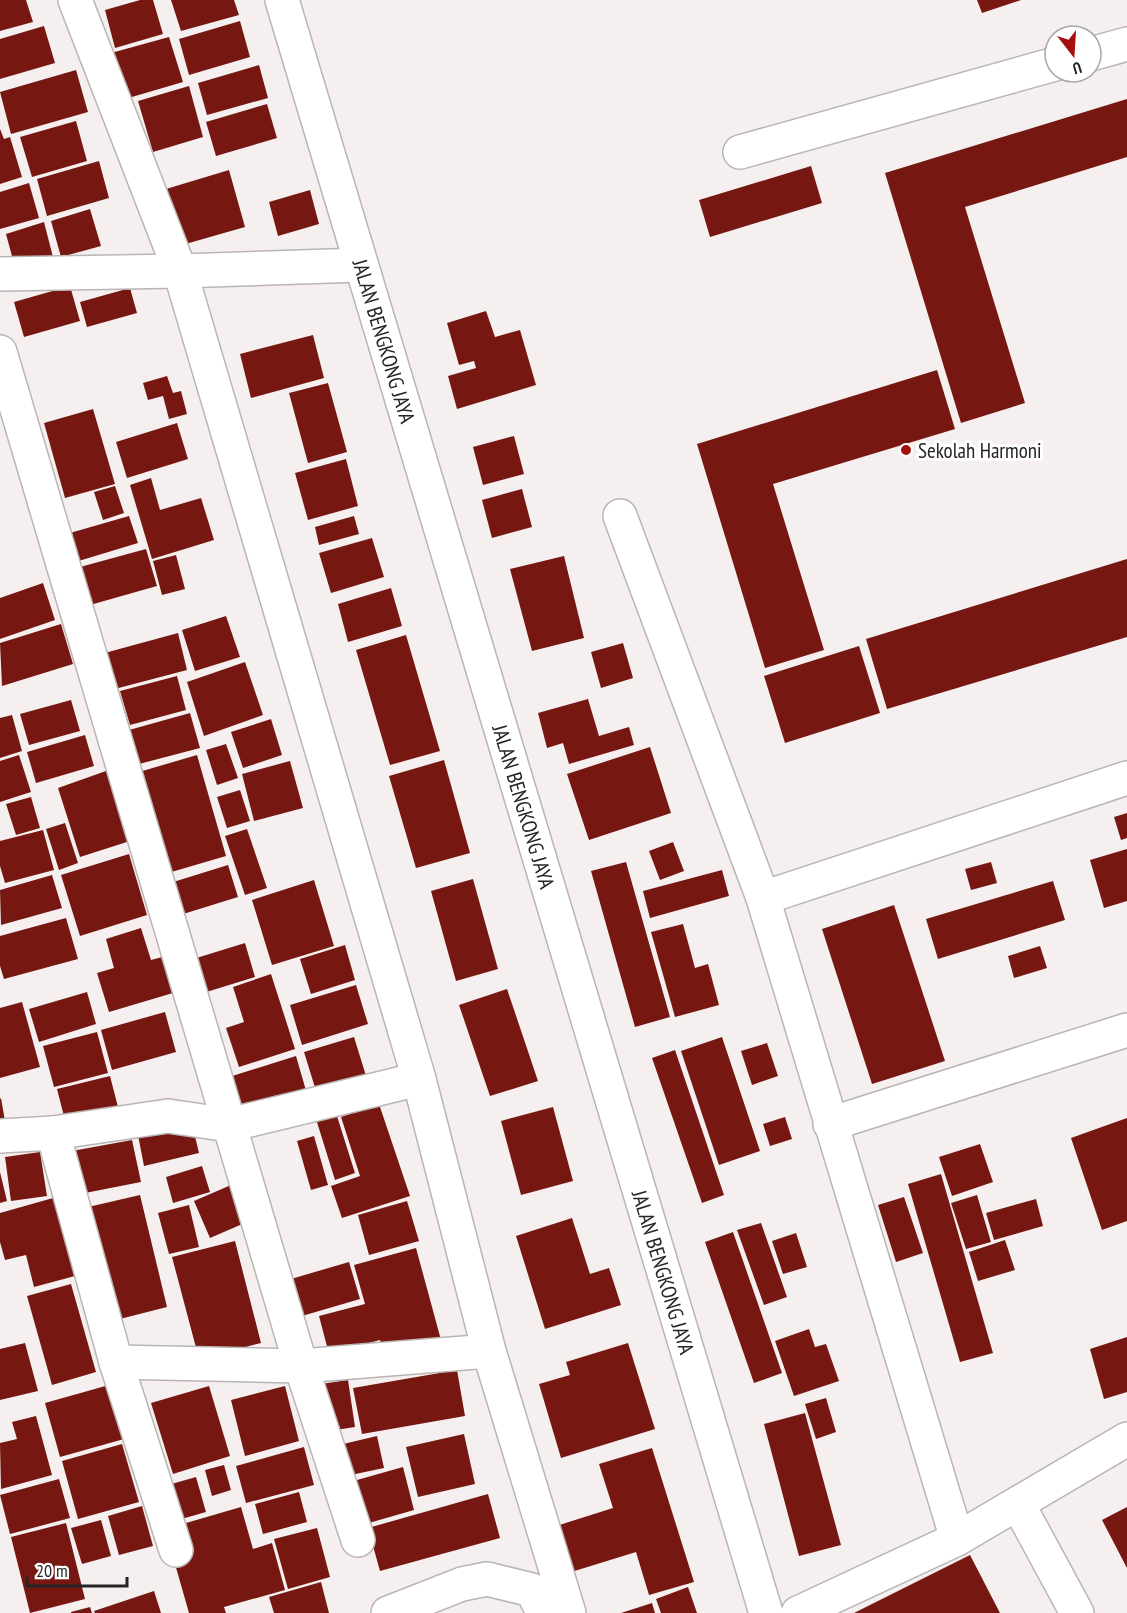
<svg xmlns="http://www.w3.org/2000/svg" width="1127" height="1613" font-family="'PT Sans Narrow',sans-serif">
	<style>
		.building { fill: #761712 }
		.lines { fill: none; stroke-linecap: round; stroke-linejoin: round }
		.minor-casing { stroke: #bab5b4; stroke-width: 36 }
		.minor { stroke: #fff; stroke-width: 33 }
		.poi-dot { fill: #a50f0d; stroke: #fff; stroke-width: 2 }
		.labels { text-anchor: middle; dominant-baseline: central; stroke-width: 6; stroke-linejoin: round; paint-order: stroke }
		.street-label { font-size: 21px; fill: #262424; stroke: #fff }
		.poi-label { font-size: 21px; fill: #262424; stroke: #fff; text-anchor: start }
	</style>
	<rect width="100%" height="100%" fill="#f5f0ef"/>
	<path class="building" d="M0 0H26L33 22 0 31Z
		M140 0H153L163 34 115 48 105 10Z
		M171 0H234L239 15 181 31Z
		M977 0H1021L982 13Z
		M240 21 250 57 189 75 179 39Z
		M44 26 55 63 0 79V39Z
		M169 37 183 82 125 99 111 53Z
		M259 65 268 98 207 115 198 83Z
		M76 70 88 112 11 134 0 92Z
		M189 86 203 137 153 152 138 101Z
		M1127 99V157L965 207 1025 403 961 423 885 173Z
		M267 104 277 138 216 156 206 122Z
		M76 121 87 161 32 177 20 137Z
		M0 129 4 139 10 137 22 177 0 184Z
		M99 161 109 198 47 216 37 179Z
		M811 166 822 203 710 237 699 200Z
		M229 170 245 227 182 245 166 189Z
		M29 183 39 218 0 229V192Z
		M310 190 319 224 278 236 269 202Z
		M90 209 101 246 61 257 51 221Z
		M44 222 54 261 16 271 6 234Z
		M70 286 80 321 24 337 14 302Z
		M130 288 137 313 87 327 80 302Z
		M486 311 495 337 520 330 536 385 457 409 448 376 476 368 474 361 459 365 447 323Z
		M313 335 324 378 251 398 240 354Z
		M937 370 955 429 773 484 824 650 765 668 697 444Z
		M167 376 173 393 181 391 187 414 169 419 163 396 148 400 143 383Z
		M328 383 347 452 308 463 289 393Z
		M93 409 115 484 65 498 44 423Z
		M177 423 188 459 127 478 116 442Z
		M514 436 524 474 483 485 473 447Z
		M346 459 358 506 308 520 295 473Z
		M151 478 160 510 201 498 214 540 152 559 130 485Z
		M115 486 124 513 103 520 94 492Z
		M522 489 532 527 492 538 482 500Z
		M129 516 138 543 72 563 63 535Z
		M354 516 359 534 319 545 315 527Z
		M372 538 384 577 331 593 319 553Z
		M146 549 157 586 90 605 80 567Z
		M176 555 185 589 162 595 153 561Z
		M564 556 584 638 532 651 510 569Z
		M1127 559V637L887 709 866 639Z
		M43 583 55 620 0 639V598Z
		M391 588 402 626 348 642 338 604Z
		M226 616 240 657 195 671 182 630Z
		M61 624 73 664 2 686 0 643Z
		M178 633 187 670 111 690 101 654Z
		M406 635 440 751 390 765 356 650Z
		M623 643 633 678 601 688 591 652Z
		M859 646 880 713 785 743 764 676Z
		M245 662 263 715 204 736 187 682Z
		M177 676 186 710 130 725 120 691Z
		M588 699 599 736 629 727 634 745 569 764 563 743 547 748 538 713Z
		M71 700 80 731 29 745 20 714Z
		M190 713 200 748 139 764 129 730Z
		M12 715 22 751 0 758V718Z
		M271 719 282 755 243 768 231 732Z
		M85 735 94 766 36 783 27 752Z
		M226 744 238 778 217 785 206 750Z
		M650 747 671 813 589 840 567 774Z
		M19 755 31 792 0 802V761Z
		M197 755 226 856 168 873 139 772Z
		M444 760 470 853 416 868 389 776Z
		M290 761 303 808 254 821 242 774Z
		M106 771 130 841 80 857 58 788Z
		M240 790 250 821 227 828 217 797Z
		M31 797 40 828 16 835 6 804Z
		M1127 813V838L1121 840 1114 817Z
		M65 823 78 863 59 870 46 829Z
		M247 829 267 888 245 895 225 836Z
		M43 830 54 870 5 883 0 866V841Z
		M673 842 684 871 660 880 649 851Z
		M1127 849V901L1104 908 1090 860Z
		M129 854 147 915 80 936 61 875Z
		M626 862 670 1017 635 1027 591 871Z
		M991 862 997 883 971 890 965 869Z
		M228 865 238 897 180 915 170 883Z
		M722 870 729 896 650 918 643 891Z
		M52 875 62 908 1 925 0 890Z
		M473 879 498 969 456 981 431 891Z
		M314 880 334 946 272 965 252 900Z
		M1053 881 1065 920 938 959 926 919Z
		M894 905 945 1061 872 1084 822 929Z
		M66 918 78 959 4 979 0 966V936Z
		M683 924 695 968 708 964 719 1005 675 1017 651 932Z
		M141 928 151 960 162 957 173 993 109 1012 97 973 114 968 106 939Z
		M245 943 255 977 200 994 190 960Z
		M345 945 355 980 311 994 300 959Z
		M1040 946 1047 968 1014 978 1008 956Z
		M271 974 295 1049 239 1067 226 1028 244 1022 233 987Z
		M356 985 368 1024 302 1045 290 1005Z
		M507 989 538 1081 490 1096 459 1005Z
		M87 992 96 1024 39 1042 29 1009Z
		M22 1002 40 1067 0 1078V1008Z
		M165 1012 176 1052 112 1070 101 1030Z
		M97 1032 108 1073 54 1087 43 1046Z
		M354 1037 367 1079 317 1094 304 1052Z
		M722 1037 760 1151 719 1165 681 1051Z
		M767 1043 778 1076 752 1085 741 1051Z
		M675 1050 724 1195 702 1203 652 1058Z
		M296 1056 307 1094 240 1114 229 1077Z
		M110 1076 119 1111 66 1124 57 1089Z
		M1 1098 6 1127 0 1128V1099Z
		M379 1104 410 1196 342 1218 331 1186 360 1176 341 1117Z
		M553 1107 573 1181 521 1195 501 1121Z
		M336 1113 355 1173 335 1180 316 1119Z
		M785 1117 792 1139 770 1146 763 1124Z
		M1127 1118V1221L1102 1230 1071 1138Z
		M192 1124 199 1153 144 1166 138 1135Z
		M314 1136 328 1185 311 1190 297 1141Z
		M132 1140 141 1182 80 1194 72 1151Z
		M980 1144 993 1182 952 1196 939 1157Z
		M40 1152 47 1196 11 1201 5 1157Z
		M202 1166 210 1192 173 1203 166 1177Z
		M0 1172 7 1201 0 1203Z
		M941 1174 993 1353 960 1362 908 1184Z
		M231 1185 247 1222 210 1238 194 1201Z
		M140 1195 167 1307 112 1321 84 1208Z
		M977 1195 991 1242 966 1249 951 1203Z
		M904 1197 923 1253 896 1262 878 1205Z
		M53 1198 75 1276 34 1287 26 1255 5 1260 0 1242V1213Z
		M1036 1199 1043 1226 994 1240 986 1213Z
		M407 1201 419 1241 369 1255 358 1215Z
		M189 1205 199 1247 169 1254 158 1213Z
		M572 1218 590 1274 609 1268 621 1305 545 1329 516 1236Z
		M761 1223 787 1297 764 1305 737 1230Z
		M733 1232 782 1373 754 1383 705 1242Z
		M796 1233 807 1267 783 1274 772 1241Z
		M1005 1240 1015 1270 978 1281 969 1252Z
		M235 1241 261 1343 199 1359 172 1257Z
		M416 1248 441 1340 384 1356 380 1340 329 1354 319 1316 365 1304 354 1265Z
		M349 1262 360 1299 302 1316 291 1279Z
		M71 1284 96 1372 52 1385 27 1296Z
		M809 1329 815 1347 826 1344 839 1381 794 1396 775 1341Z
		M1127 1337V1392L1104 1399 1090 1349Z
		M25 1343 38 1391 0 1400V1349Z
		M628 1343 655 1429 561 1458 539 1384 570 1375 566 1362Z
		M457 1370 465 1416 362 1434 353 1388Z
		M348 1380 355 1427 329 1431 321 1384Z
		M109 1385 124 1439 60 1457 45 1403Z
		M209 1386 230 1456 173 1474 151 1403Z
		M285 1386 299 1441 245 1456 231 1400Z
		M826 1398 836 1432 816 1439 805 1404Z
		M805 1413 841 1545 799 1556 764 1424Z
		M36 1416 52 1475 1 1489 0 1443 17 1439 12 1422Z
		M464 1434 475 1484 418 1497 406 1447Z
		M377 1436 384 1468 346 1476 339 1445Z
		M122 1444 139 1502 78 1519 62 1461Z
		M304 1447 314 1485 246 1503 236 1466Z
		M652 1448 694 1582 649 1595 636 1552 568 1573 553 1527 613 1508 599 1464Z
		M224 1465 231 1490 212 1496 205 1470Z
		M403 1467 414 1510 362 1525 350 1482Z
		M196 1477 206 1512 178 1520 168 1485Z
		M59 1479 70 1518 10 1534 0 1495Z
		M299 1492 307 1522 263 1534 255 1504Z
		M488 1494 500 1538 380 1571 368 1528Z
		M142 1506 153 1546 119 1555 108 1516Z
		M241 1507 253 1549 272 1543 285 1590 224 1607 226 1613H189L173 1557 194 1551 186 1523Z
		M1127 1507V1568L1102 1520Z
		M101 1520 111 1556 82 1564 71 1528Z
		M66 1523 85 1599 30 1613 11 1537Z
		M317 1528 330 1577 288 1589 274 1539Z
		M970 1555 1000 1613H854Z
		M321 1582 329 1613H274L269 1597Z
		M688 1587 697 1613H661L656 1599Z
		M154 1591 161 1613H95L94 1611Z
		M652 1603 655 1613H621Z
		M90 1607 92 1613H71V1612Z"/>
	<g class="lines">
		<defs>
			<g id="minor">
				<path d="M75 0 180 271 419 1079 489 1351 569 1613"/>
				<path id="s1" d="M282 0 766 1613"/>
				<path d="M1091 54 1127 44"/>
				<path d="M740 152 1055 64"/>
				<path d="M0 274 180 271 361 265"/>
				<path d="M0 352 301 1366 358 1540"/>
				<path d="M620 516 763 898 957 1539"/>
				<path d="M763 898 1127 778"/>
				<path d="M830 1124 1127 1030"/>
				<path d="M53 1133 116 1362 176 1550"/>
				<path d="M0 1136 53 1133 168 1116 229 1125 419 1079"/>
				<path d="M116 1362 301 1366 489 1351"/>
				<path d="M1018 1504 1077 1613"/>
				<path d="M388 1613 462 1584 487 1579 532 1590 543 1613"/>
				<path d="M798 1613 957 1539 1127 1439"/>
			</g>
		</defs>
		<use href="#minor" class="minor-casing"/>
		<use href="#minor" class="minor"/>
	</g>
	<circle class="poi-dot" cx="906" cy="450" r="6"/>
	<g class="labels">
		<g class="street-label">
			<text stroke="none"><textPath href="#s1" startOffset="356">JALAN BENGKONG JAYA</textPath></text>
			<text stroke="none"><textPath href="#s1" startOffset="842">JALAN BENGKONG JAYA</textPath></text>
			<text stroke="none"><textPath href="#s1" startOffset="1328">JALAN BENGKONG JAYA</textPath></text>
		</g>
		<g class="poi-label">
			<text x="918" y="450">Sekolah Harmoni</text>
		</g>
	</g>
	<g transform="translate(1073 54) rotate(163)"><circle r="28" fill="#ffffff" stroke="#a8a7a7" stroke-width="1.5"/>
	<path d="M0-4.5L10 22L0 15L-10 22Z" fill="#a50f0d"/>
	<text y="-9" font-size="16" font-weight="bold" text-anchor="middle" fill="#262424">U</text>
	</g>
	<path d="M27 1577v9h100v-9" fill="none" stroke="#262424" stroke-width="3"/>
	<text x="36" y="1577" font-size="18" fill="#262424" stroke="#ffffff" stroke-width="4.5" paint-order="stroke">20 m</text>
</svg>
